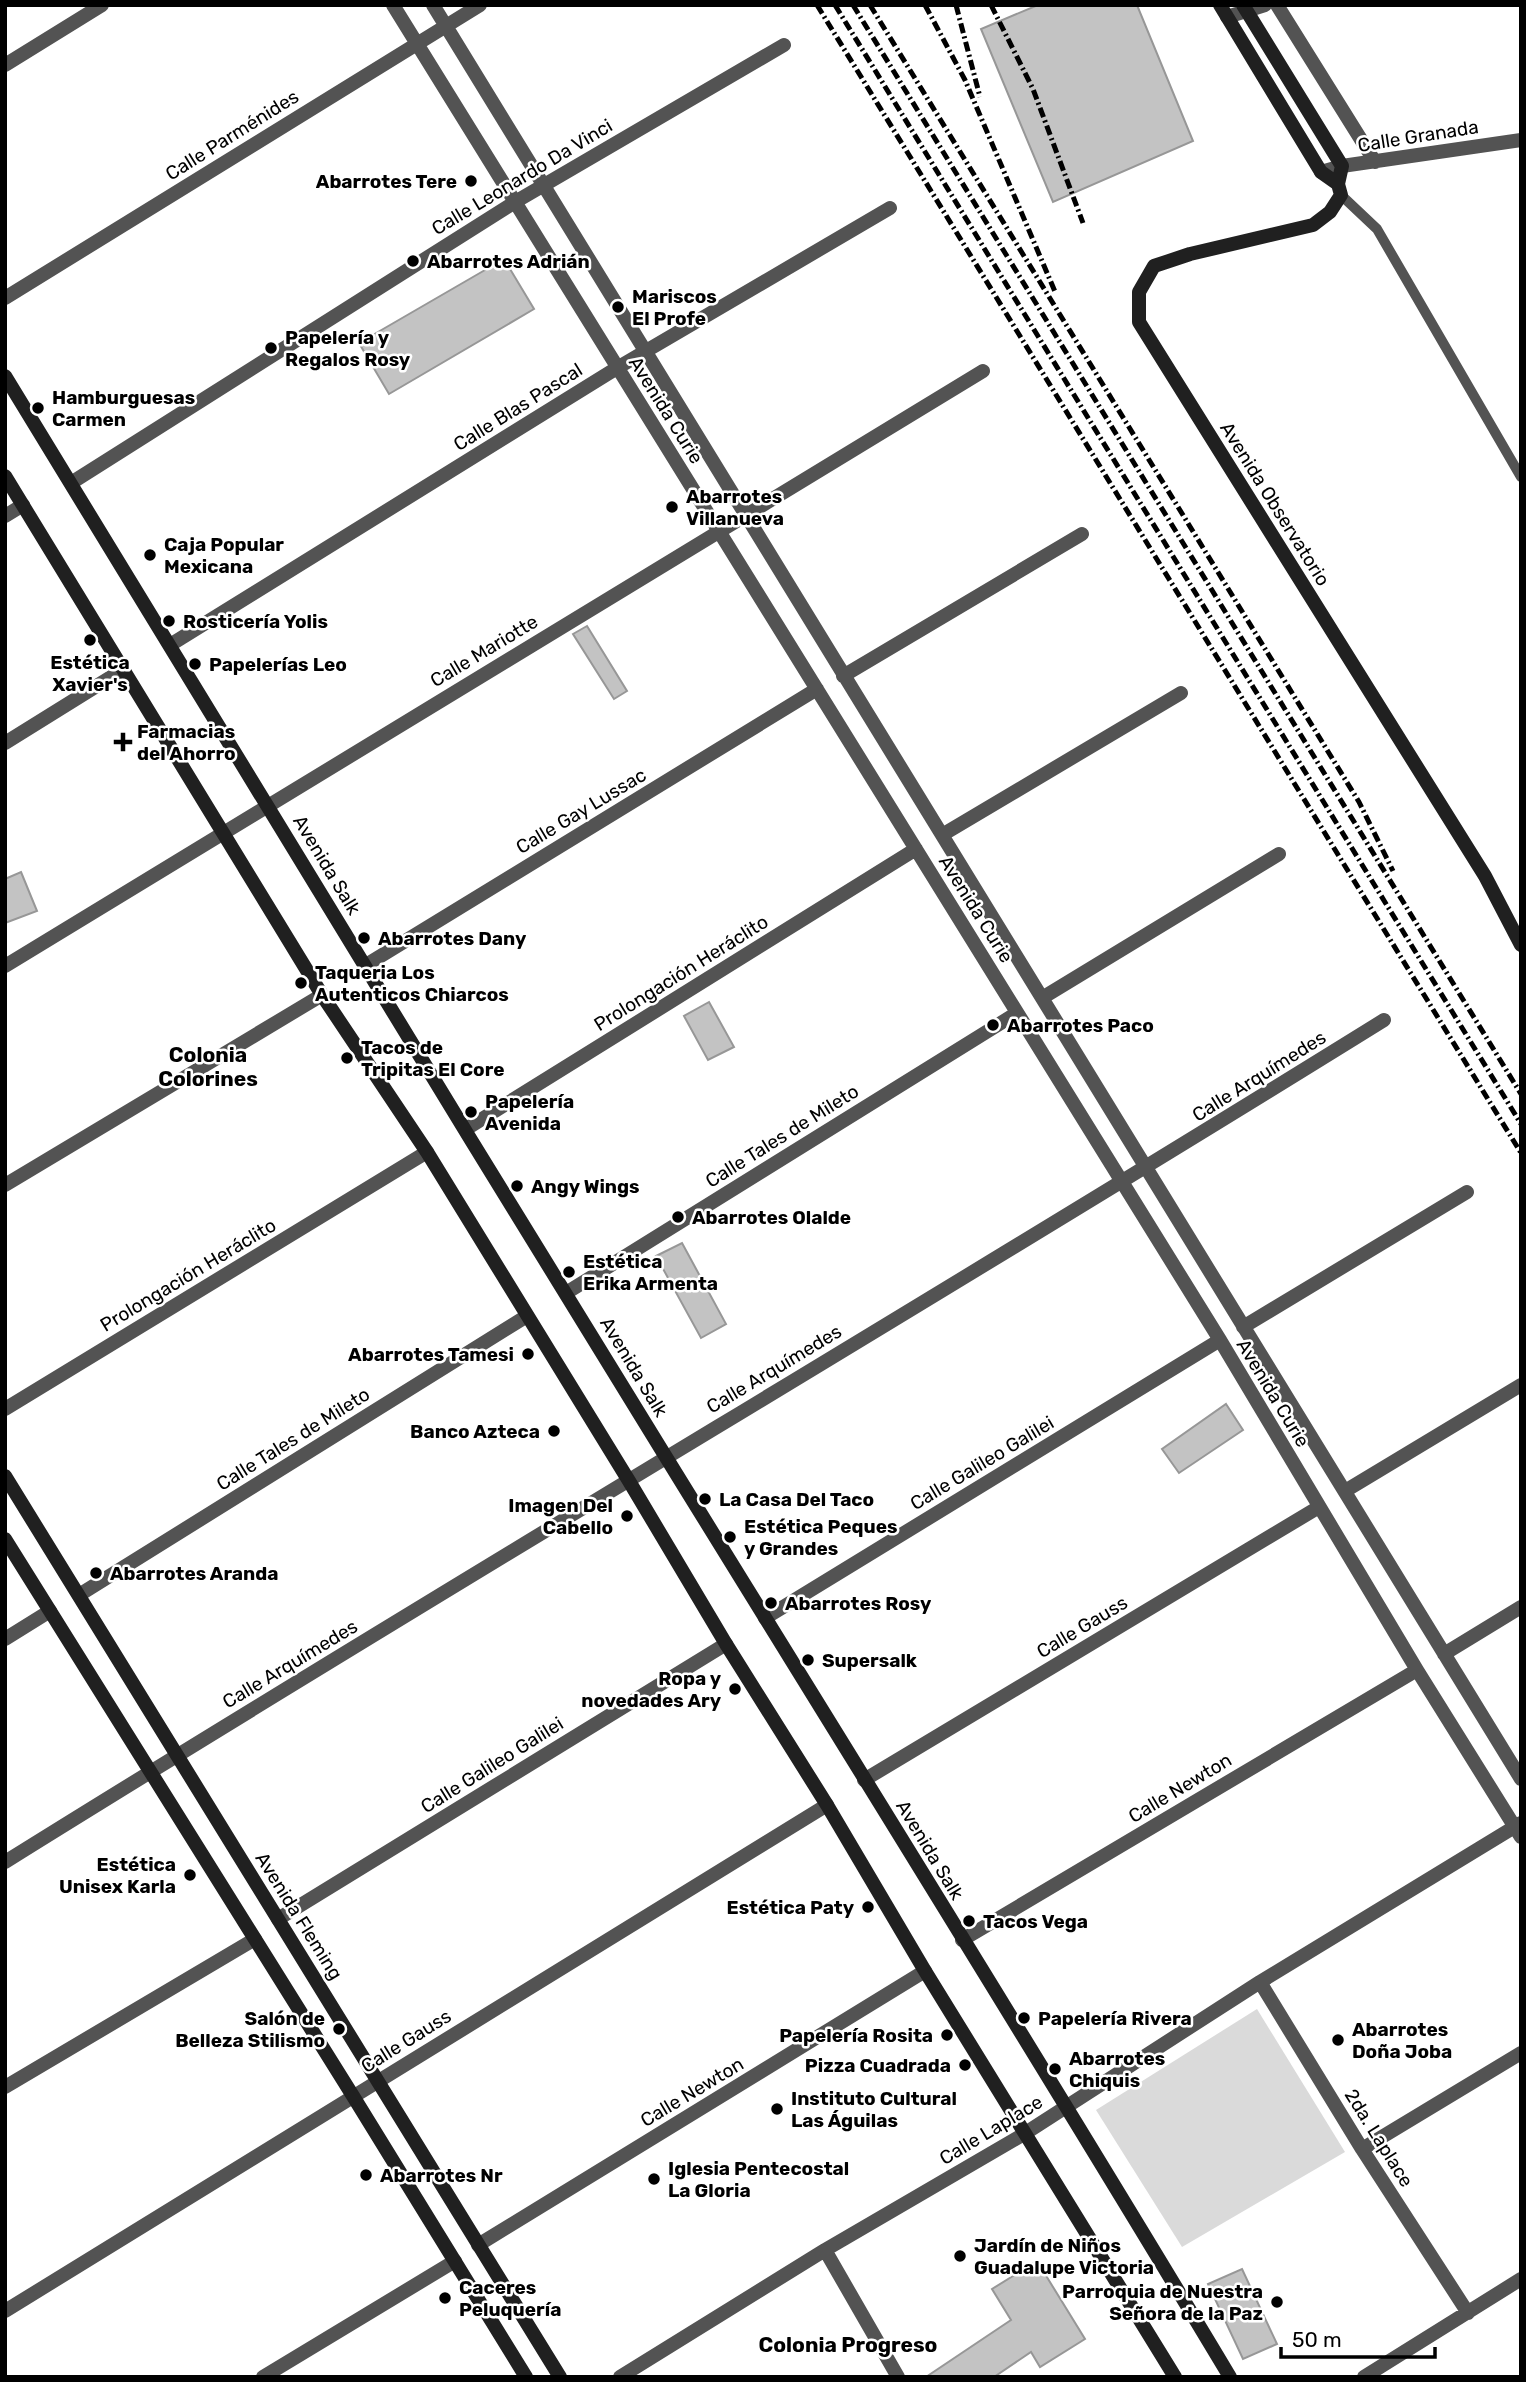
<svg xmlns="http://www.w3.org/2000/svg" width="1526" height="2382" font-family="Rubik,sans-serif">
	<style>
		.green { fill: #dadada }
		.building { fill: #c3c3c3; stroke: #979797; stroke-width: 2 }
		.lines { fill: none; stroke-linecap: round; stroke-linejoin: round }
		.lane { stroke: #535353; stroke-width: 10 }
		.street { stroke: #535353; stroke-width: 14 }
		.secondary { stroke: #202020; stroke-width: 14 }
		.rail { stroke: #000; stroke-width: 5; stroke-dasharray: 10 3.5 2 3.5; stroke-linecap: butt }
		.poi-dot { fill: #000; stroke: #fff; stroke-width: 2.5 }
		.labels { text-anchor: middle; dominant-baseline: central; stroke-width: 5; stroke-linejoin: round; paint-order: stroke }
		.street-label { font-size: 19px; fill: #000; stroke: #fff }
		.poi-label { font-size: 19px; font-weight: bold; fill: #000; stroke: #fff; text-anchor: start }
		.neighbourhood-label { font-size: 21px; font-weight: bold; fill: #000; stroke: #fff }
	</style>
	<rect width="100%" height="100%" fill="#fff"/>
	<path class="green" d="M1257 2009 1345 2152 1182 2247 1096 2110Z"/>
	<path class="building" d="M1038 5H1137L1193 141 1053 202 981 29Z
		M504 259 534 309 389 394 359 343Z
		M587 626 627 691 614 699 573 634Z
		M21 872 37 911 5 923V879Z
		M709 1002 734 1047 708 1060 684 1016Z
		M682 1243 726 1324 701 1338 656 1256Z
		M1226 1404 1243 1430 1179 1473 1162 1449Z
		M1037 2261 1085 2339 1040 2367 1031 2352 994 2377H926L1011 2320 992 2289Z
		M1242 2269 1277 2344 1243 2359 1208 2284Z"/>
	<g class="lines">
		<path class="lane" d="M1341 195 1377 229 1521 477"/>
		<path class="street" d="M393 5 1220 1340 1417 1670 1521 1837
			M433 5 1521 1779
			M1277 5 1375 162
			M1227 17 1265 5
			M5 65 102 5
			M1321 172 1342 166 1521 140
			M5 298 480 5
			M71 483 515 202 784 45
			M5 516 23 505
			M170 645 617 368 890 208
			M843 676 1082 534
			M5 743 124 669
			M942 835 1181 693
			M366 965 817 689
			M5 966 983 371
			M1042 998 1279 854
			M466 1129 916 849
			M5 1185 322 995
			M566 1293 1017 1013
			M1243 1327 1467 1192
			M5 1409 427 1152
			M1345 1491 1521 1385
			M79 1595 527 1316
			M765 1618 1220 1340
			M5 1639 50 1611
			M1444 1654 1521 1607
			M864 1780 1319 1507
			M5 1862C462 1577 927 1304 1384 1020
			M278 1919 726 1644
			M962 1940 1417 1670
			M1260 1982 1362 2149 1468 2313
			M5 2087 255 1939
			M1362 2149 1521 2053
			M478 2245 925 1971
			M825 2250 898 2377
			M5 2311 827 1805
			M263 2377 455 2261
			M620 2377 825 2250 1024 2134 1260 1982 1521 1823
			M1364 2377 1521 2279"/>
		<path class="secondary" d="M1220 5 1321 172 1338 184
			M1243 5 1342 166 1338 184 1341 195 1330 212 1313 225 1190 254 1154 266 1139 292V322L1485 876 1521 945
			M5 376C226 738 446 1101 669 1462 857 1767 1046 2070 1230 2377
			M5 476 322 995 427 1152 629 1481 726 1644 827 1805 925 1971 1175 2377
			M5 1476 560 2377
			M5 1539 353 2096 526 2377"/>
		<path class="rail" d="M817 5 1521 1153
			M835 5 1521 1124
			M853 5 1521 1094
			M870 5 1359 802 1393 871
			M925 5 965 80 1056 294
			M956 5 980 97
			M991 5 1033 89 1083 223"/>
	</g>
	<g class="poi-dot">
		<circle cx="471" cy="181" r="7"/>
		<circle cx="413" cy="261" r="7"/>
		<circle cx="618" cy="307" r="7"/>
		<circle cx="271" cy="348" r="7"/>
		<circle cx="38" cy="408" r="7"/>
		<circle cx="672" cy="507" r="7"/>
		<circle cx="150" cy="555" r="7"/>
		<circle cx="169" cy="621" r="7"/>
		<circle cx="90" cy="640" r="7"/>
		<circle cx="195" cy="664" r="7"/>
		<path d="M119.5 731.5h7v7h7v7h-7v7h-7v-7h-7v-7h7z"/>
		<circle cx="364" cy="938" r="7"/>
		<circle cx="301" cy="983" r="7"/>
		<circle cx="993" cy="1025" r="7"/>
		<circle cx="347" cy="1058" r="7"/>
		<circle cx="471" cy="1112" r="7"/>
		<circle cx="517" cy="1186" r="7"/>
		<circle cx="678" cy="1217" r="7"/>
		<circle cx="569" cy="1272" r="7"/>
		<circle cx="528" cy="1354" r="7"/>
		<circle cx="554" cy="1431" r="7"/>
		<circle cx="705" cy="1499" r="7"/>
		<circle cx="627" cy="1516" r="7"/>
		<circle cx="730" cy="1537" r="7"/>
		<circle cx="96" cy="1573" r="7"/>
		<circle cx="771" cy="1603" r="7"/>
		<circle cx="808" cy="1660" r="7"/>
		<circle cx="735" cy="1689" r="7"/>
		<circle cx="190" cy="1875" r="7"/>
		<circle cx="868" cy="1907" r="7"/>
		<circle cx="969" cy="1921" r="7"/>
		<circle cx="1024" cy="2018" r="7"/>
		<circle cx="339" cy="2029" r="7"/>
		<circle cx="947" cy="2035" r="7"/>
		<circle cx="1338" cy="2040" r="7"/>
		<circle cx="965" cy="2065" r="7"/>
		<circle cx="1055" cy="2069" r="7"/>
		<circle cx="777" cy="2109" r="7"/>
		<circle cx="366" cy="2175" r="7"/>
		<circle cx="654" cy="2179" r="7"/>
		<circle cx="960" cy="2256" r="7"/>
		<circle cx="445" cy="2298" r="7"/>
		<circle cx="1277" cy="2302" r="7"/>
	</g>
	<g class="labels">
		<g class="street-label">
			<text transform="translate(232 135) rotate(-32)">Calle Parménides</text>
			<text transform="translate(1418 136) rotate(-9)">Calle Granada</text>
			<text transform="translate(522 177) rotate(-31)">Calle Leonardo Da Vinci</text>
			<text transform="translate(518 407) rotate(-32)">Calle Blas Pascal</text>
			<text transform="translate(666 410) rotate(58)">Avenida Curie</text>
			<text transform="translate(1275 504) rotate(58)">Avenida Observatorio</text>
			<text transform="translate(484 651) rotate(-31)">Calle Mariotte</text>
			<text transform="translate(581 811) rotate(-31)">Calle Gay Lussac</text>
			<text transform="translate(327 865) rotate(59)">Avenida Salk</text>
			<text transform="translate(976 909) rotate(58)">Avenida Curie</text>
			<text transform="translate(681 973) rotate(-32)">Prolongación Heráclito</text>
			<text transform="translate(1259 1076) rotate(-32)">Calle Arquímedes</text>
			<text transform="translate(782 1136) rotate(-32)">Calle Tales de Mileto</text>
			<text transform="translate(188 1275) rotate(-31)">Prolongación Heráclito</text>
			<text transform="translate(634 1367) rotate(59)">Avenida Salk</text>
			<text transform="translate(774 1369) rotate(-31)">Calle Arquímedes</text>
			<text transform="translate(1273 1393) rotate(59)">Avenida Curie</text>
			<text transform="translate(293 1439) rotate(-32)">Calle Tales de Mileto</text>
			<text transform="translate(982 1463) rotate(-31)">Calle Galileo Galilei</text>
			<text transform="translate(1082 1627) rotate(-31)">Calle Gauss</text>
			<text transform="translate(290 1664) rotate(-31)">Calle Arquímedes</text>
			<text transform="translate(492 1765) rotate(-32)">Calle Galileo Galilei</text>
			<text transform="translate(1180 1788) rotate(-31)">Calle Newton</text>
			<text transform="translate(930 1850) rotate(59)">Avenida Salk</text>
			<text transform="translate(299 1916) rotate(58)">Avenida Fleming</text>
			<text transform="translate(406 2041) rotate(-32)">Calle Gauss</text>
			<text transform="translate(692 2092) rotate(-31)">Calle Newton</text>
			<text transform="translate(991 2130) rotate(-31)">Calle Laplace</text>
			<text transform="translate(1379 2138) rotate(58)">2da. Laplace</text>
		</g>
		<g class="poi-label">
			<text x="457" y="181" text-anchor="end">Abarrotes Tere</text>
			<text x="427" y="261">Abarrotes Adrián</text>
			<text x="632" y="296">Mariscos<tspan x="632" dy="22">El Profe</tspan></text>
			<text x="285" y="337">Papelería y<tspan x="285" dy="22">Regalos Rosy</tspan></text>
			<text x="52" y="397">Hamburguesas<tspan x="52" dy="22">Carmen</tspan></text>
			<text x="686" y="496">Abarrotes<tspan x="686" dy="22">Villanueva</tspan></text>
			<text x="164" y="544">Caja Popular<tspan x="164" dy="22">Mexicana</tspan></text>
			<text x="183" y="621">Rosticería Yolis</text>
			<text x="90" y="662" text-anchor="middle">Estética<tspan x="90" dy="22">Xavier's</tspan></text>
			<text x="209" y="664">Papelerías Leo</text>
			<text x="137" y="731">Farmacias<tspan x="137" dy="22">del Ahorro</tspan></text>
			<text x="378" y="938">Abarrotes Dany</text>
			<text x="315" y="972">Taqueria Los<tspan x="315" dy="22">Autenticos Chiarcos</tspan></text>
			<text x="1007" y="1025">Abarrotes Paco</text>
			<text x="361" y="1047">Tacos de<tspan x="361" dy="22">Tripitas El Core</tspan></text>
			<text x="485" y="1101">Papelería<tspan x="485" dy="22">Avenida</tspan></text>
			<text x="531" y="1186">Angy Wings</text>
			<text x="692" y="1217">Abarrotes Olalde</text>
			<text x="583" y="1261">Estética<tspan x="583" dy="22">Erika Armenta</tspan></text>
			<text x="514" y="1354" text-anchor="end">Abarrotes Tamesi</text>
			<text x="540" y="1431" text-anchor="end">Banco Azteca</text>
			<text x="719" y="1499">La Casa Del Taco</text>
			<text x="613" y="1505" text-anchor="end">Imagen Del<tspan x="613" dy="22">Cabello</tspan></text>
			<text x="744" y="1526">Estética Peques<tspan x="744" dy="22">y Grandes</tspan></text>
			<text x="110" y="1573">Abarrotes Aranda</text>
			<text x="785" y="1603">Abarrotes Rosy</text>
			<text x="822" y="1660">Supersalk</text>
			<text x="721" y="1678" text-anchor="end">Ropa y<tspan x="721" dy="22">novedades Ary</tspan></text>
			<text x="176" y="1864" text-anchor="end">Estética<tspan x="176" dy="22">Unisex Karla</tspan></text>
			<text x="854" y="1907" text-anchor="end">Estética Paty</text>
			<text x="983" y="1921">Tacos Vega</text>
			<text x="325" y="2018" text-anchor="end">Salón de<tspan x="325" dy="22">Belleza Stilismo</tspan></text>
			<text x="1038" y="2018">Papelería Rivera</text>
			<text x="1352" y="2029">Abarrotes<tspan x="1352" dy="22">Doña Joba</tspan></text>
			<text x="933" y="2035" text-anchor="end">Papelería Rosita</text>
			<text x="1069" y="2058">Abarrotes<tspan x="1069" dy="22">Chiquis</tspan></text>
			<text x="951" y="2065" text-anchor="end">Pizza Cuadrada</text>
			<text x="791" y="2098">Instituto Cultural<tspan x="791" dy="22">Las Águilas</tspan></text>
			<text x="668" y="2168">Iglesia Pentecostal<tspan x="668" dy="22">La Gloria</tspan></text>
			<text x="380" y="2175">Abarrotes Nr</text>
			<text x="974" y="2245">Jardín de Niños<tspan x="974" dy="22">Guadalupe Victoria</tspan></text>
			<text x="459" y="2287">Caceres<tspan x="459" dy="22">Peluquería</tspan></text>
			<text x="1263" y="2291" text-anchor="end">Parroquia de Nuestra<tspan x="1263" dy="22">Señora de la Paz</tspan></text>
		</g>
		<g class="neighbourhood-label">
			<text x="208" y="1054">Colonia<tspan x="208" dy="24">Colorines</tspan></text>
			<text x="848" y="2344">Colonia Progreso</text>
		</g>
	</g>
	<rect width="1526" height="2382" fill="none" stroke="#000000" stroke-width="14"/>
	<path d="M1281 2347v10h154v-10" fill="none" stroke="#000000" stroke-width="3.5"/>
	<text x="1292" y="2347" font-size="21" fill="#000000" stroke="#ffffff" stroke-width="5" paint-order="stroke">50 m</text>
</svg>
